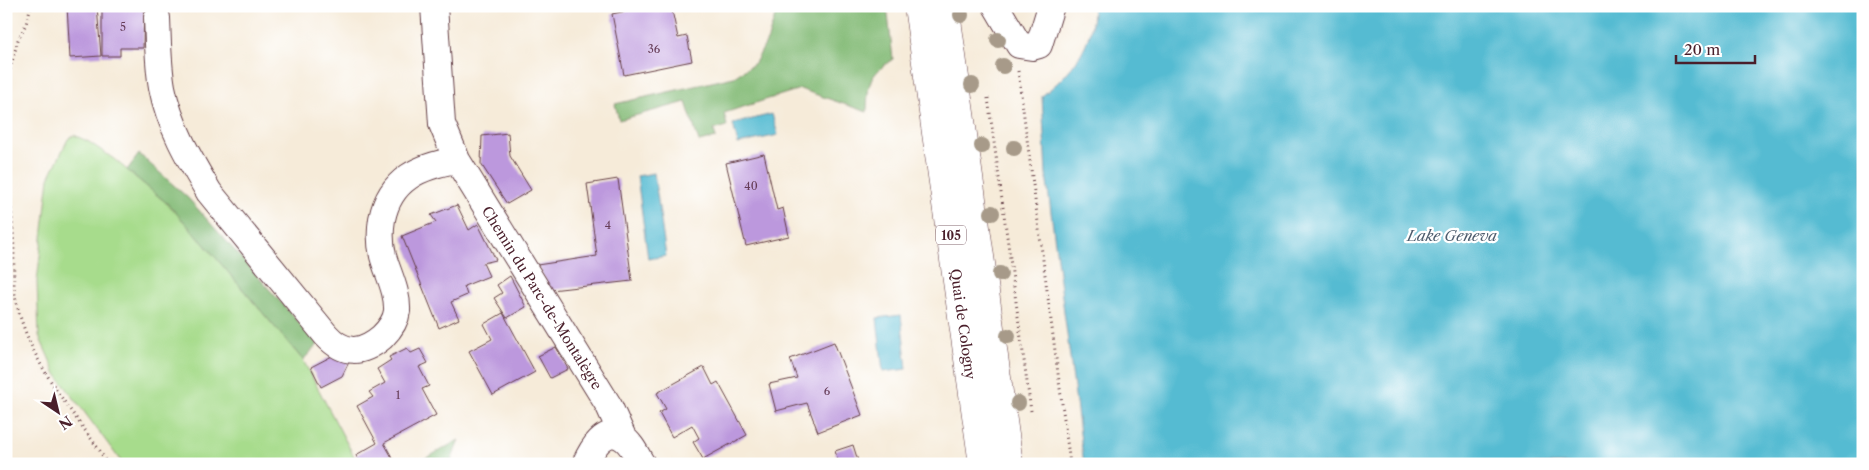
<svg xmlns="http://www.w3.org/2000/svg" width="1869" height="470" font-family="'Libre Caslon Text',serif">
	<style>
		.green { fill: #a7dc8c; stroke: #787e5c }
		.forest { fill: #85bc78; stroke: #686e52 }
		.water { fill: #54bbd2; stroke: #4f6d7e }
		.building { fill: #bc98dd }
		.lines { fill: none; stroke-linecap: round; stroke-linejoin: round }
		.minor-casing { stroke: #643e45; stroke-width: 28 }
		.major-casing { stroke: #643e45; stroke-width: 29 }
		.path { stroke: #643e45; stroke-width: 3; stroke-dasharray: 1 4; stroke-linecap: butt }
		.minor { stroke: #fff; stroke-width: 26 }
		.major { stroke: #fff; stroke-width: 28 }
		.tree { fill: #a79a89 }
		.labels { text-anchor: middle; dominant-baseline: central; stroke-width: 4.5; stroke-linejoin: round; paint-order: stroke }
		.number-label { font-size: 11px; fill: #663d58 }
		.shield { fill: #fff; stroke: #80626b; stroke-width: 1 }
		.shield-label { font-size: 12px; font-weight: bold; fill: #4a1f2b }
		.street-label { font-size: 14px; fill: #4a1f2b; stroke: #fff }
		.water-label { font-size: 15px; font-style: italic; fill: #4e5d6e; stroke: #fff }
	</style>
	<rect width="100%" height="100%" fill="#fff"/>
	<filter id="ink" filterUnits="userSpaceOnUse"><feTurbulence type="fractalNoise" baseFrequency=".02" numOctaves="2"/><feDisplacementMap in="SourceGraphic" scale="10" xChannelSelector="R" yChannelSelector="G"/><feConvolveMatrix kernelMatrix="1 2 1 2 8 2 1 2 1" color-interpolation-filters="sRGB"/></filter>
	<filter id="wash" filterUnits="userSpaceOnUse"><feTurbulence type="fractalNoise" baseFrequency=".0096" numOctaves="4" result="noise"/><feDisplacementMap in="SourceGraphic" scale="20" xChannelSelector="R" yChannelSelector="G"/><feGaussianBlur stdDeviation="1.12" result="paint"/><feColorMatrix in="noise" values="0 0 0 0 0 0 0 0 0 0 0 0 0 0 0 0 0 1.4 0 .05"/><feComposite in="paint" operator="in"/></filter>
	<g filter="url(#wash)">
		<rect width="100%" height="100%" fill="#f6ebd9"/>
		<path class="green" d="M74 135 89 142 114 159 169 205 205 245 303 360 358 464H123L56 374 39 336 37 282 49 178 68 139Z"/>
		<path class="forest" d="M777 6H887L893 59C868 76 868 83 867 112L800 89 724 113 727 126 714 130 716 138 699 142 686 102 619 120 615 104 734 77 755 63 768 39 776 13Z
			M139 154 188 198 318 344 303 360 205 245 169 205 127 170Z
			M459 440 450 464H415Z"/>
		<path class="water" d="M1093 6H1863V464H1084L1046 174 1042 96C1071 73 1094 46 1093 6Z
			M772 114 778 135 738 144 733 124Z
			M654 173 666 256 648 259 637 176Z
			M901 315 907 369 883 372 877 318Z"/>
		<g id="blocks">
			<path class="building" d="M67 6H97L101 56 70 58Z
				M102 6H144L143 48H120V56H102Z
				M651 6H671L678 38 687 36 692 61 624 75 612 14Z
				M508 133 510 156 531 190 507 204 481 164 482 136Z
				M764 154 777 210 783 208 789 236 746 246 726 163Z
				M618 179 632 281 551 290 537 265 597 256 587 184Z
				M457 205 469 230 478 224 496 260 483 263 489 276 464 286 467 295 451 302 459 319 439 328 402 236 436 222 431 215Z
				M510 276 526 307 507 318 494 298 502 293 497 285Z
				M503 313 535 372 493 395 469 351 492 339 484 324Z
				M834 342 862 415 818 432 807 403 776 411 769 384 797 378 790 359Z
				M556 347 568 369 550 378 538 356Z
				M407 348 411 353 420 349 428 363 419 367 429 386 422 389 436 415 384 443 393 459 384 464H360L356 455 377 443 357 406 373 397 369 392 385 383 377 369 391 360 389 357Z
				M336 354 349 362 342 376 321 387 311 367Z
				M704 367 713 385 718 382 747 435 703 459 693 442 699 438 692 425 672 437 659 413 666 409 657 393Z
				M853 445 859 464H839L835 451Z"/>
		</g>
	</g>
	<g filter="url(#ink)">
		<use href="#blocks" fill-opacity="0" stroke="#643e45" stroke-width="1"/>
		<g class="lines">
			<defs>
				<path id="minor" d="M434 6 442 124 457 160 609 406 623 437
					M996 6 1019 45 1032 47 1039 45 1051 6
					M157 18C158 41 158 65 162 87 169 125 190 160 209 192L326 335C344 355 362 354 382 337 389 330 396 321 397 311 398 292 388 274 383 256 380 243 380 231 382 219 390 179 420 166 457 160
					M585 464C591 451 604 425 623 438 631 443 637 456 642 464"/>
				<path id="major" d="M918 6 983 464
					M945 6 1009 464"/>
			</defs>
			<use href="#minor" class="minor-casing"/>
			<use href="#major" class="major-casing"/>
			<path class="path" d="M1018 71 1070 464
				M6 84 18 40 26 24 31 6
				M988 98 1031 411
				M6 174C11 199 13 225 14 250 14 265 13 280 15 295 26 356 65 402 100 451L107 464"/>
			<use href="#minor" class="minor"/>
			<use href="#major" class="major"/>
		</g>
		<g class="tree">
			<circle cx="961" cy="15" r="8"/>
			<circle cx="998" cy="40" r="8"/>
			<circle cx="1003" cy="66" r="8"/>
			<circle cx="972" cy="85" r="8"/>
			<circle cx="982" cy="146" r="8"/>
			<circle cx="1014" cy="148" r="8"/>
			<circle cx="992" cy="213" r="8"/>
			<circle cx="1000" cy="274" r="8"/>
			<circle cx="1008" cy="336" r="8"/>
			<circle cx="1018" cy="403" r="8"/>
		</g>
	</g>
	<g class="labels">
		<g class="number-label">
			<text x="123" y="27">5</text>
			<text x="654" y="49">36</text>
			<text x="751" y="186">40</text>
			<text x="608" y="225">4</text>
			<text x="827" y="391">6</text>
			<text x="398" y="395">1</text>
		</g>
		<rect class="shield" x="936" y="225.5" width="30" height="19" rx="4"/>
		<g class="shield-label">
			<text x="951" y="235">105</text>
		</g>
		<g class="street-label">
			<text transform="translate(542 298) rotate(58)">Chemin du Parc-de-Montalègre</text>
			<text transform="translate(963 324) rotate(82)">Quai de Cologny</text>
		</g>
		<g class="water-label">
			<text x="1452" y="235">Lake Geneva</text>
		</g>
	</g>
	<rect width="1869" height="470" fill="none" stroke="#fff" stroke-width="25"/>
	<g transform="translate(58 412) rotate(145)" stroke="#ffffff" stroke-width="4" paint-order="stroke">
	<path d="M0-4L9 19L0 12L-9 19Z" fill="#4a1f2b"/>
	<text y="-8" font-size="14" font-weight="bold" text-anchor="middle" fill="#4a1f2b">N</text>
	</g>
	<path d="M1676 55v8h79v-8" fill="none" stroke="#4a1f2b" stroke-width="2.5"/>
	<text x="1684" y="55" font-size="15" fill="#4a1f2b" stroke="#ffffff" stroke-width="4" paint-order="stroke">20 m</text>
</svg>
